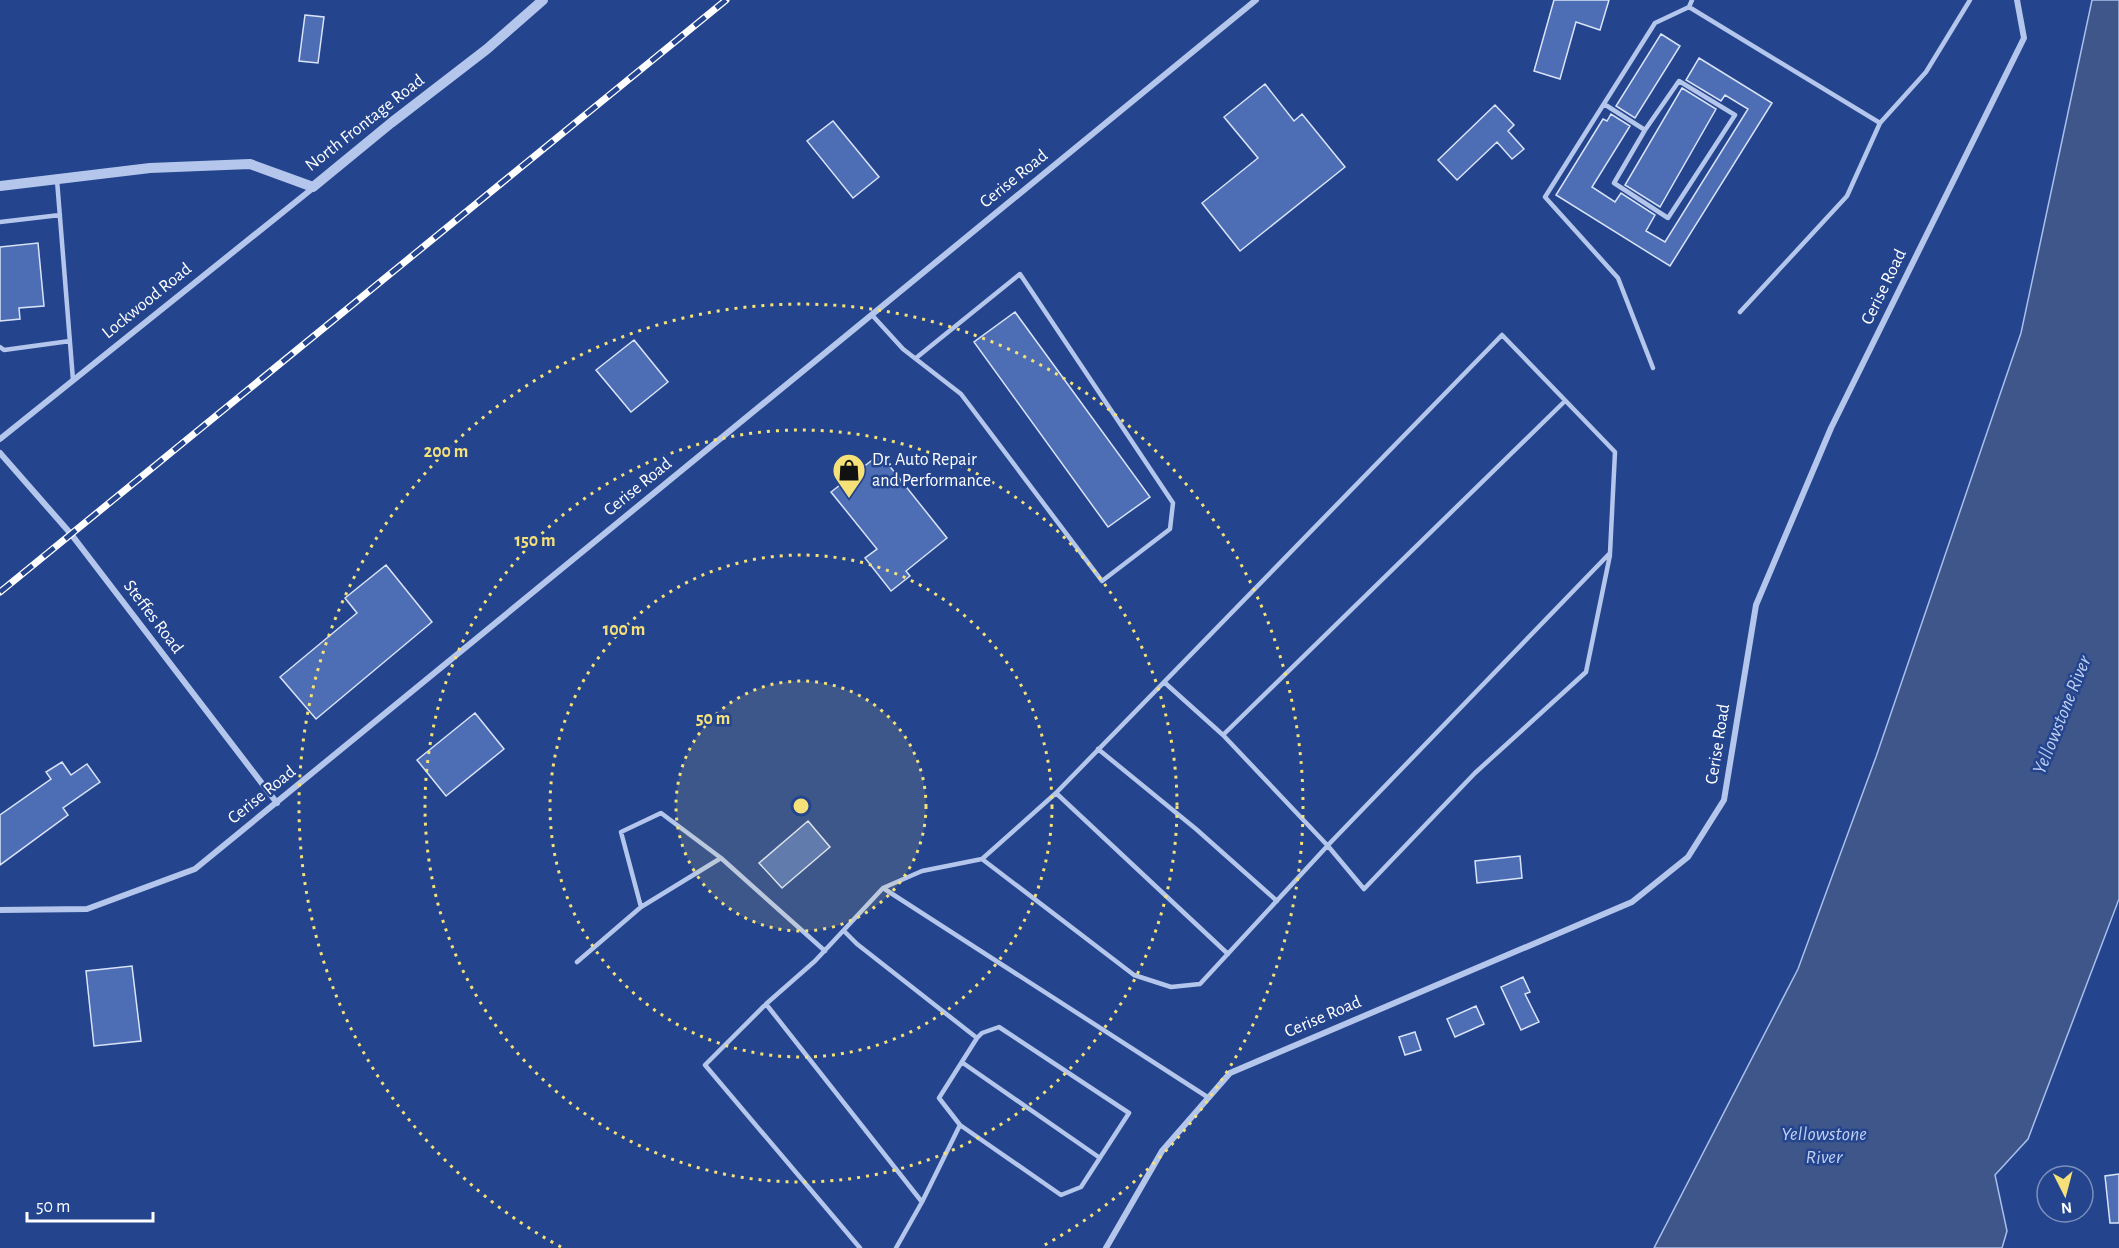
<svg xmlns="http://www.w3.org/2000/svg" width="2119" height="1248" font-family="'Alegreya Sans',sans-serif">
	<style>
		.water { fill: #3f568a; stroke: #a8bfec; stroke-width: 1.5 }
		.building { fill: #4d6eb4; stroke: #d9e3f8; stroke-width: 1.5 }
		.lines { fill: none; stroke-linecap: round; stroke-linejoin: round }
		.service { stroke: #b4c6eb; stroke-width: 4.5 }
		.minor { stroke: #b4c6eb; stroke-width: 6 }
		.tertiary { stroke: #b4c6eb; stroke-width: 10 }
		.rail-casing { stroke: #fff; stroke-width: 7 }
		.rail { stroke: #24458e; stroke-width: 4.5; stroke-dasharray: 14; stroke-linecap: butt }
		.ring { fill: none; stroke: #f5e178; stroke-width: 3; stroke-dasharray: 3 6 }
		.labels { text-anchor: middle; dominant-baseline: central; stroke-width: 5; stroke-linejoin: round; paint-order: stroke }
		.street-label { font-size: 18px; fill: #fff; stroke: #24458e }
		.poi-label { font-size: 18px; fill: #fff; stroke: #24458e; text-anchor: start }
		.water-label { font-size: 20px; font-style: italic; fill: #c0d0f2; stroke: #24458e }
		.centre { fill: #f5e178; stroke: #24458e; stroke-width: 3 }
		.ring-label { font-size: 18px; text-anchor: middle; font-weight: bold; fill: #f5e178; stroke: #24458e; stroke-width: 5; stroke-linejoin: round; paint-order: stroke }
	</style>
	<rect width="100%" height="100%" fill="#24458e"/>
	<path class="water" d="M2092 0H2119V899L2028 1139 1995 1175 2007 1231 2002 1248H1654L1798 969 1876 757 2021 333Z"/>
	<path class="building" d="M1554 0H1609L1600 30 1576 22 1560 79 1534 71Z
		M305 15 324 17 318 63 299 61Z
		M1661 34 1680 46 1635 118 1616 106Z
		M1699 58 1772 103 1670 266 1556 195 1603 119 1607 121 1611 114 1630 126 1592 187 1615 202 1621 193 1655 215 1646 231 1665 242 1748 109 1725 95 1721 101 1686 80Z
		M1265 84 1294 121 1302 114 1345 167 1240 251 1202 203 1258 158 1224 117Z
		M1682 88 1716 109 1660 207 1625 185Z
		M1495 105 1514 125 1508 131 1524 149 1512 159 1497 142 1457 180 1438 160Z
		M833 121 879 177 853 198 807 141Z
		M38 243 44 306 19 308 20 319 0 321V247Z
		M1015 312 1150 497 1108 527 974 342Z
		M634 340 668 382 631 412 596 370Z
		M880 454 947 538 906 571 910 576 891 591 865 558 877 549 831 492Z
		M386 565 432 622 316 719 280 677 357 613 345 598Z
		M475 713 504 749 446 796 417 760Z
		M62 762 71 775 87 764 100 782 63 808 68 815 0 865V815L51 779 46 772Z
		M808 821 830 847 782 888 759 863Z
		M1520 856 1522 878 1477 883 1475 861Z
		M132 966 141 1041 94 1046 86 971Z
		M1523 977 1530 992 1525 994 1539 1022 1521 1030 1501 987Z
		M1476 1006 1484 1024 1455 1037 1447 1019Z
		M1415 1032 1421 1050 1405 1055 1399 1037Z
		M2119 1174V1223H2110L2105 1176Z"/>
	<g class="lines">
		<path class="service" d="M1692 0 1689 7 1880 123
			M1604 104 1645 130 1614 183 1668 218 1735 115 1679 81 1645 130
			M57 180 73 380
			M0 222 60 215
			M1740 312 1847 196 1880 123 1926 72 1970 0
			M872 315 903 349 961 394 1102 581 1170 529 1173 503 1020 274 916 358
			M0 347 4 350 70 341
			M1653 368 1618 278 1545 197 1655 23 1689 7
			M1565 401 1223 735 1328 846 1364 889 1475 773 1586 672 1610 555
			M1164 682 1223 735
			M1098 749 1196 829 1277 901
			M1056 793 1228 954
			M883 888 922 871 982 859 1056 793 1502 335 1615 452 1610 553 1331 842 1200 984 1171 987 1134 975 982 859
			M641 907 721 858
			M844 931 857 944 977 1038
			M577 962 641 907 621 832 661 813 721 858 825 951
			M766 1004 922 1202
			M999 1027 1129 1113 1081 1187 1061 1195 960 1125 939 1098 977 1038 982 1033Z
			M963 1063 1100 1158
			M860 1248 705 1065 766 1004 815 961 883 888 1209 1098
			M896 1248 922 1202 960 1125"/>
		<path class="minor" d="M0 439 313 188
			M0 453 71 534 277 803
			M0 910 87 909 195 869 1256 0
			M1106 1248 1162 1151 1230 1073 1632 902 1688 857 1724 800 1756 605 1831 428 2024 38 2017 0"/>
		<path class="tertiary" d="M0 186 150 168 250 164 313 187 391 123 487 49 543 0"/>
		<defs>
			<path id="rail" d="M0 592 726 0"/>
		</defs>
		<use href="#rail" class="rail-casing"/>
		<use href="#rail" class="rail"/>
	</g>
	<circle cx="801" cy="806" r="125" fill="#f5e178" fill-opacity=".12"/>
	<g class="ring">
		<circle cx="801" cy="806" r="125"/>
		<circle cx="801" cy="806" r="251"/>
		<circle cx="801" cy="806" r="376"/>
		<path d="M561 1247A502 502 0 1 1 1041 1247"/>
	</g>
	<defs>
		<symbol id="shop-pin" viewBox="-11 -11 22 30"><path d="M0 17L-7.5 6A9.5 9.5 0 1 1 7.5 6Z" fill="#f5e178" stroke="#24458e"/><path d="M-5-2.5h2.3a2.7 3.5 0 0 1 5.4 0H5L5.5 6h-11ZM-1.5-2.5h3a1.5 2.3 0 0 0-3 0Z" fill="#111"/></symbol>
	</defs>
	<g fill-rule="evenodd">
		<use href="#shop-pin" x="830" y="451" width="38" height="52"/>
	</g>
	<g class="labels">
		<g class="street-label">
			<text transform="translate(365 123) rotate(-38)">North Frontage Road</text>
			<text transform="translate(1014 179) rotate(-39)">Cerise Road</text>
			<text transform="translate(1884 287) rotate(-64)">Cerise Road</text>
			<text transform="translate(147 301) rotate(-39)">Lockwood Road</text>
			<text transform="translate(638 487) rotate(-39)">Cerise Road</text>
			<text transform="translate(153 617) rotate(53)">Steffes Road</text>
			<text transform="translate(1718 744) rotate(-81)">Cerise Road</text>
			<text transform="translate(262 795) rotate(-39)">Cerise Road</text>
			<text transform="translate(1323 1017) rotate(-23)">Cerise Road</text>
		</g>
		<g class="poi-label">
			<text x="872" y="460">Dr. Auto Repair<tspan x="872" dy="21">and Performance</tspan></text>
		</g>
		<g class="water-label">
			<text transform="translate(2062 715) rotate(-68)">Yellowstone River</text>
			<text x="1824" y="1134">Yellowstone<tspan x="1824" dy="23">River</tspan></text>
		</g>
	</g>
	<circle cx="801" cy="806" r="9" class="centre"/>
	<g class="ring-label">
		<text x="446" y="457">200 m</text>
		<text x="535" y="546">150 m</text>
		<text x="624" y="635">100 m</text>
		<text x="713" y="724">50 m</text>
	</g>
	<g transform="translate(2065 1194) rotate(174)"><circle r="28" fill="#24458e" stroke="#7c8fbb" stroke-width="1.5"/>
	<path d="M0-4.5L10 22L0 15L-10 22Z" fill="#f5e178"/>
	<text y="-9" font-size="16" font-weight="bold" text-anchor="middle" fill="#ffffff">N</text>
	</g>
	<path d="M27 1212v9h126v-9" fill="none" stroke="#ffffff" stroke-width="3"/>
	<text x="36" y="1212" font-size="18" fill="#ffffff" stroke="#24458e" stroke-width="4.5" paint-order="stroke">50 m</text>
</svg>
